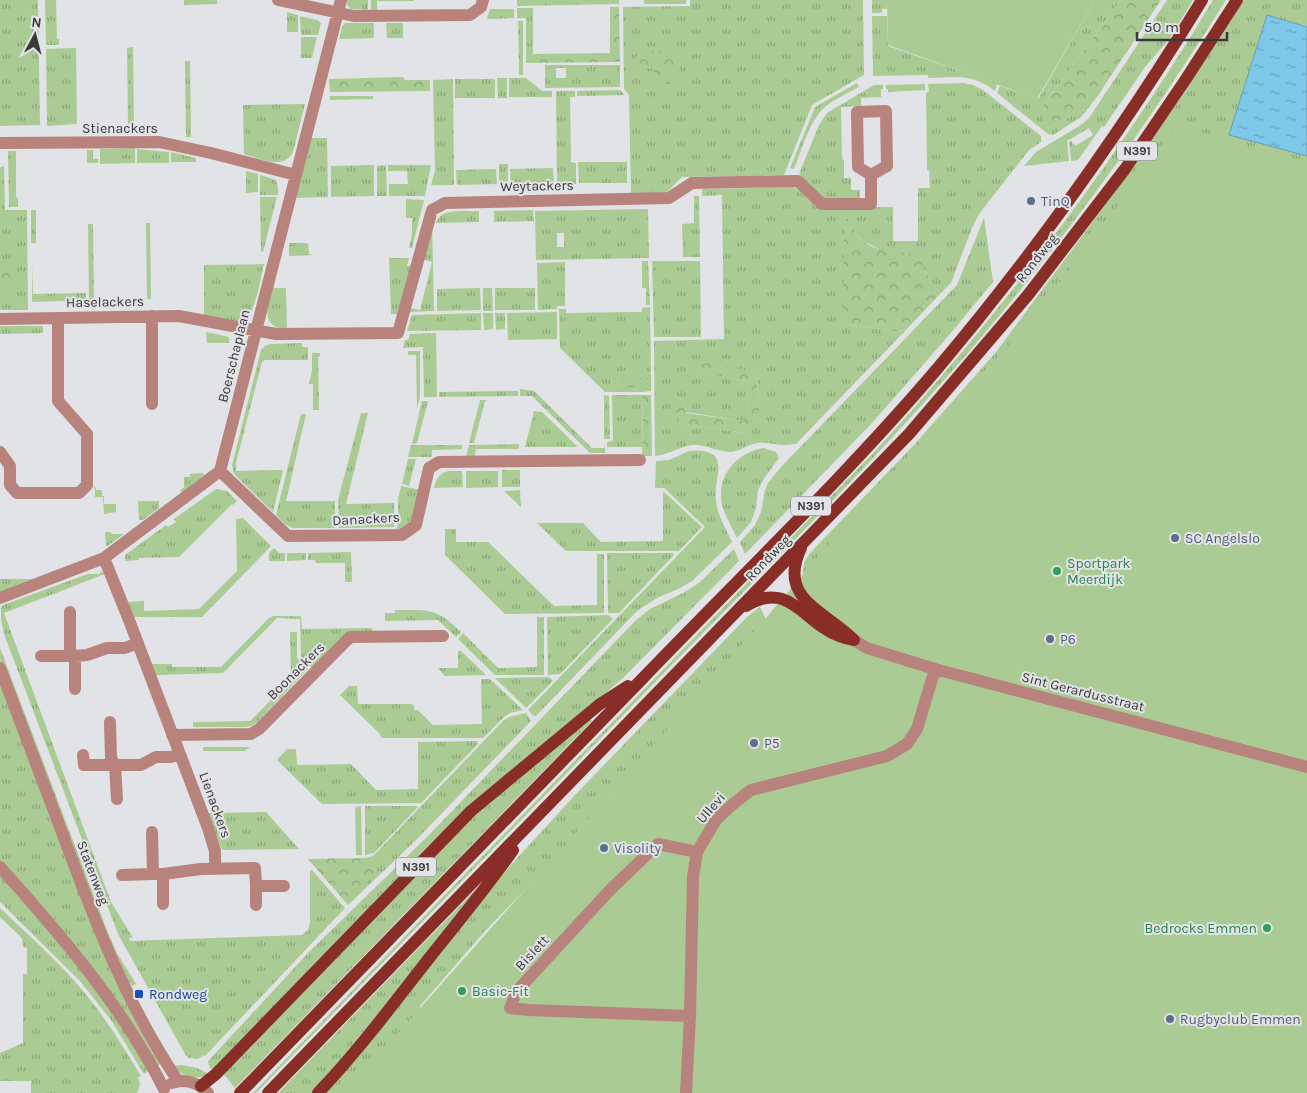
<svg xmlns="http://www.w3.org/2000/svg" width="1307" height="1093" font-family="Karla,sans-serif">
	<style>
		.grass { fill: url(#grass-tufts); fill-rule: evenodd }
		.forest { fill: url(#forest-crowns) }
		.garden { fill: #aacb93 }
		.water { fill: url(#water-ripples); stroke: #699eb5 }
		.lines { fill: none; stroke-linecap: round; stroke-linejoin: round }
		.minor { stroke: #b8837c; stroke-width: 12 }
		.major { stroke: #892e27; stroke-width: 12 }
		.service-dot { fill: #5c6f8a; stroke: #e2e3e6; stroke-width: 2 }
		.leisure-dot { fill: #2e9e5b; stroke: #e2e3e6; stroke-width: 2 }
		.transit-dot { fill: #1a4fb4; stroke: #e2e3e6; stroke-width: 2 }
		.labels { text-anchor: middle; dominant-baseline: central; stroke-width: 4; stroke-linejoin: round; paint-order: stroke }
		.shield { fill: #e2e3e6; stroke: #6c6c6e; stroke-width: 1 }
		.shield-label { font-size: 12px; font-weight: bold; fill: #39393b }
		.street-label { font-size: 14px; fill: #39393b; stroke: #e2e3e6 }
		.service-label { font-size: 14px; fill: #4e5e75; stroke: #e2e3e6; text-anchor: start }
		.leisure-label { font-size: 14px; fill: #27864d; stroke: #e2e3e6; text-anchor: start }
		.transit-label { font-size: 14px; fill: #164399; stroke: #e2e3e6; text-anchor: start }
	</style>
	<defs>
		<pattern id="grass-tufts" width="24" height="20" patternUnits="userSpaceOnUse" patternTransform="scale(1.25)"><rect width="24" height="20" fill="#aacb93"/><path d="M3 7l-1-3M5 7V3M7 7l1-3M15 17l-1-3M17 17v-4M19 17l1-3" fill="none" stroke="#8ba679"/></pattern>
		<pattern id="forest-crowns" width="20" height="18" patternUnits="userSpaceOnUse" patternTransform="scale(1.25)"><rect width="20" height="18" fill="#aacb93"/><path d="M2 6a3 3 0 1 1 6 0M12 15a3 3 0 1 1 6 0" fill="none" stroke="#8ba679"/></pattern>
		<pattern id="water-ripples" width="26" height="14" patternUnits="userSpaceOnUse" patternTransform="scale(1.25)"><rect width="26" height="14" fill="#7dc9e9"/><path d="M2 4q2-2 4 0t4 0M15 11q2-2 4 0t4 0" fill="none" stroke="#67a4be"/></pattern>
	</defs>
	<rect width="100%" height="100%" fill="#e2e3e6"/>
	<path class="grass" d="M0 0H38L40 125 0 126Z
		M45 0H56L57 39H59V45H46Z
		M184 0H217V4L184 5Z
		M346 0H368V10L351 9 347 5Z
		M371 0H414V1H377V10H371Z
		M517 0H619V4L517 6Z
		M644 0H686V4H644Z
		M690 0H863L864 75 812 105 784 175 682 177 666 193 631 194 629 95 624 89 623 7 690 6Z
		M872 0H887V9H882V13H872Z
		M1095 0H1121L1042 107 1047 128 1083 110 1097 97 1081 117 1053 135 1048 134 997 93 1000 86 1038 99Z
		M1167 0H1193L1170 38 1145 67 1104 127 1102 126 1078 160 1071 161 1069 142 1071 141 1075 146 1093 135 1089 128 1067 141 1069 161 1024 166 1036 152 1081 125 1089 118Z
		M1213 0H1226C1153 117 1073 228 984 334 883 454 770 564 661 676 526 815 391 954 256 1093H253L877 449C1004 310 1116 161 1213 0Z
		M1244 0H1307V27L1268 16 1230 135 1307 156V187L802 580 804 563 810 553 914 445 996 352 1132 169 1185 92Z
		M517 8H533V54L526 55V18H517Z
		M490 9H514V18L487 19Z
		M287 12 298 15V32H287Z
		M300 16 317 20 321 23 318 35H301Z
		M872 16H887L888 46 997 84 995 91C973 73 955 77 928 78V75L873 76Z
		M518 21H523V75H519Z
		M345 23H374V38L339 39 342 27Z
		M386 23H403V38H387Z
		M301 37H317L312 58H301Z
		M133 47 134 123 128 124 127 48Z
		M76 48 77 124 47 126 46 49Z
		M185 61H190L191 137H186Z
		M545 65H620V87L545 88ZM556 68H566V78H556Z
		M497 78H507V98H498Z
		M509 78H526L542 91H552V97H509Z
		M453 79 454 185H431L435 170 433 80Z
		M455 79H495V98H455Z
		M857 83 859 87C848 93 835 99 825 107 810 119 801 152 794 169L790 168 815 107Z
		M963 83 973 85 983 90 1041 136V142L1029 150 979 214 972 228 951 283 940 294 923 268 892 252 883 251 863 241 852 229 850 219 843 324 904 332 796 444C792 444 788 445 784 445 775 445 767 442 758 443 747 444 740 452 729 452 716 451 706 444 692 445 678 447 668 455 655 456L654 341 724 339 722 195 702 196V189L793 187 798 189 818 208 893 207V241H918V188H930L929 170H927L926 93 929 92 928 84ZM700 372H756L760 413 745 433 684 424 679 422 675 397 683 399 686 412 743 421 747 416 749 385 746 381Z
		M925 84V90L888 92V89H886V85Z
		M874 85H883V89H881V97L861 98V106L841 107 842 159 844 160V178H851V190H860V198L825 199 799 174 819 125 827 113Z
		M620 90 625 95 577 96V91Z
		M556 91H575V97H570L571 162 576 163V184H557Z
		M330 96H373V99L330 100Z
		M305 104 293 152C284 171 259 158 244 154L243 105Z
		M311 138H327L328 197 296 198Z
		M135 148V163L100 164V149Z
		M137 149 169 152V163H137Z
		M87 150H93V159H98V163H87Z
		M8 151H16V197L18 198V207H9Z
		M171 152 196 158V162H171Z
		M578 162H627V183H579Z
		M499 164H508V184H499Z
		M374 165V196L331 197V166Z
		M386 165 387 196H377V166Z
		M388 165H431L425 196H389V184H408L407 171H388Z
		M4 166 5 210H27L28 310H0V167Z
		M553 168 554 184H511L510 169Z
		M496 169 497 184 457 185 456 170Z
		M246 171 258 174V192L246 193Z
		M260 175 276 180 278 188V195H260Z
		M694 196H699L700 257H683L682 224 694 223Z
		M260 197H277L263 252H261Z
		M406 199 424 200 412 248H409L412 234V218H406Z
		M648 209 649 258 536 260 535 211ZM557 233H564V247H557Z
		M31 210H36V243H31Z
		M533 210 534 221 494 222V211Z
		M479 211V222L436 223C441 207 466 212 479 211Z
		M984 218 993 282 950 334 872 423 745 554 740 542 755 525 761 512 765 490 768 483 781 467 957 285Z
		M432 220 434 311 409 312 410 308 420 310 432 262 422 259Z
		M146 223H150L151 299H147Z
		M88 224H93L94 300H89Z
		M289 243H308L309 254 314 255 289 256Z
		M389 258H409L407 266H411L399 314H391Z
		M642 261H648L650 305H646V288H642Z
		M652 261H700L701 337H654Z
		M565 262V306H557V309L538 310 537 263Z
		M264 264C260 279 256 313 243 322L204 315V265Z
		M32 265 33 294 86 293V300L32 302Z
		M273 288H286L287 331C259 325 268 308 273 288Z
		M480 288 481 310 437 311V289Z
		M483 288H492L493 311H483Z
		M495 288H535V310H495Z
		M650 307 651 378H611L612 387H643V392H605L560 348 559 309H566V313L631 312H642V308Z
		M557 312V339L508 340 507 313Z
		M481 313V330L407 331 412 315Z
		M483 313H493V329L484 330Z
		M495 313H505V329L496 330Z
		M0 326H43V333L0 334Z
		M206 332 229 337V343H207Z
		M436 333 437 397H424L423 347 403 348 405 340H408L410 334Z
		M302 343V347H308V360H265L262 362 236 463V471L283 470 273 512 234 474 232 465 261 350 265 346 270 344Z
		M408 351H420V397L417 408 416 355H408Z
		M312 353H320V356L318 357 319 410H313V384H309L312 371Z
		M520 389 534 391 592 448H604L605 446V453H590L532 396H520Z
		M518 391V396L439 397V392Z
		M604 395 609 396 610 439H604Z
		M612 395H643L642 447H607V442L613 441Z
		M480 400H487L485 401 474 443H469Z
		M422 401H428L417 443 412 444Z
		M534 411 542 412 578 447H525Z
		M361 413H368L346 504 394 503V527L339 528 338 500Z
		M301 414H306L286 501H335V528H293L286 525 276 515Z
		M519 444V449H476L475 456 466 457 469 445Z
		M411 445H462V449L432 450V457H408Z
		M763 448 776 452 779 458 765 477 758 490 756 508 751 522 737 538C732 527 725 516 722 505 716 476 736 453 763 448Z
		M689 451C735 447 712 477 716 502 718 516 726 529 732 542L692 581 678 589 657 598 637 611 536 716H534L528 710 705 527 664 488H655L656 461 669 460Z
		M408 459H416L409 486 402 484Z
		M502 470H520V487H502Z
		M449 471H462L463 487 434 488C436 479 439 473 449 471Z
		M466 471H498V487L466 488Z
		M203 473 204 475 182 493 180 491 184 487V477H190V474Z
		M91 484 96 488V490H102V496H104V504H116V512L104 514 103 497H95V489Z
		M401 486 421 490 409 526 396 531 398 524V500Z
		M216 489 227 491 237 501 233 505 232 504 179 557 139 558V560L125 561V555L166 525 168 527 176 522 174 519Z
		M520 490 521 507 504 491Z
		M663 491 702 527 679 551H566L537 523H583L601 542 663 541Z
		M138 501H159V508L143 520H139Z
		M243 518 271 546 202 617H134L128 602 144 601V611L199 609 237 571 236 519Z
		M445 529H456V542H488L554 606 597 605V554H604V613L505 614 445 555Z
		M105 532H111V534H124L106 547Z
		M274 548 279 553H285V561H269V553Z
		M734 549 739 561 623 678 546 744 214 1070 210 1068 208 1062 209 1060 309 952 428 836 636 620 650 609 685 592 699 583Z
		M351 552 352 582H345V563H316L315 560H308V553Z
		M287 553H306V560L287 561Z
		M607 553H673L674 555 619 613H608Z
		M101 571 105 574 4 613 111 902 133 938H129L130 941 302 935 308 930 310 923V871L312 870 345 908 205 1056 203 1055 198 1059 189 1058 185 1054 118 934 4 634 1 619V608L3 605 88 574H100Z
		M0 579H33L0 592Z
		M760 607 772 631 613 791 546 868 484 932 420 1006 418 1052 352 1093H323L509 867 576 794 748 616Z
		M395 610C428 610 436 607 461 632L456 637 438 620 385 621V613H395Z
		M608 615 613 619 560 674 548 675 547 617Z
		M273 616H301L302 629 371 628 373 631 312 668 301 657 300 619 277 618 223 673 156 675 151 664H172V667H221L268 619Z
		M537 617H544V675H495L458 639 463 633 498 668 537 667Z
		M290 632H297V658L308 669 257 722 251 726 244 727H193V722L250 721 291 680Z
		M0 648 107 930 117 953 136 984 132 986 117 961 73 852 0 660Z
		M460 650 486 675 445 676 438 668H458V652Z
		M549 677 553 681 526 708 495 678Z
		M0 679 162 1063 156 1067 0 863Z
		M481 679H490L523 710 510 713 504 717 483 738H381L380 734 340 695 349 686H357L358 704H411L414 706V710H418L433 725 482 724Z
		M526 713 531 721 415 841 368 886 365 883 376 871 373 856 503 721 509 717Z
		M590 719 592 721 235 1088 222 1072 454 833Z
		M477 741 478 744 421 803 322 804 277 760 287 749H296L297 765 351 764 376 790 418 789V742Z
		M203 747H250L245 751H203Z
		M361 806 362 855H356L355 807Z
		M365 806H416L418 807 374 853 365 855Z
		M266 812 299 849 224 850 221 848 208 813Z
		M0 874 94 984 150 1070 144 1074 111 1020 80 981 0 902Z
		M476 889H478L406 980 313 1093H278Z
		M0 908C26 933 54 957 77 984 102 1012 121 1043 141 1076L138 1077 140 1084 137 1093H31V1081H0V1053L23 1043V974H27V948L23 947 22 938 0 917Z
		M182 1065 197 1068 209 1074C195 1081 183 1077 173 1066Z"/>
	<path class="forest" d="M1121 0H1161L1097 97 1083 110 1047 128 1042 125V107Z
		M610 7H619L620 62 526 63V55L533 54 610 53Z
		M663 50 677 55 679 71 670 84H661L653 69 639 67 635 58 640 52Z
		M403 77 405 80H430V91L330 92 329 79Z
		M844 219H850C858 253 891 252 920 254L923 268 940 294 904 332 843 324Z
		M0 257 15 270V283L0 295Z
		M700 362 756 372 760 414 745 433 684 424 679 422 674 397 683 399 686 413 743 421 747 415 749 385 746 381 700 372Z
		M611 378H651V391L643 392V387L612 388Z
		M643 395H651L652 456H642Z
		M373 856 376 871 365 883 368 886 348 905 308 859 365 858Z"/>
	<path class="garden" d="M887 0H1095L1037 99 888 45Z
		M1177 125 1307 165V1093H345L771 612 841 530 1015 338 1097 234Z"/>
	<path class="water" d="M1267 15 1307 27V156L1229 135Z"/>
	<g class="lines">
		<path class="minor" d="M278 0 354 16 470 15 481 7 483 0
			M0 143 159 142 211 153 296 175
			M0 319 179 316 276 334 398 333 432 210 445 203 669 198 692 183 794 181H798L822 204H871V175L887 166 886 111 857 112 858 167 871 175
			M152 404V316
			M0 452 10 466V485L17 493H79L87 485V434L58 401V318
			M220 471 288 536 402 535 416 525 429 468 439 462 640 460
			M104 558 129 620 208 828 215 851V869
			M0 598 104 558 220 471 341 0
			M70 612V656H75
			M854 640 867 648 935 669 1307 767
			M41 656H70
			M0 668C21 724 42 779 63 835 94 920 127 1005 178 1081
			M75 689V656L87 655 107 648H125L138 643
			M172 735 251 734 259 729 350 637 443 636
			M83 755 84 765H115L111 758 110 722
			M117 799 115 765H141L156 757H171L179 754
			M152 832 153 874H163
			M0 867C62 936 122 1006 164 1089
			M122 875 153 874
			M256 886V905
			M163 904V874L201 869 255 868 256 886H284
			M690 1016 529 1010 510 1008 516 992 610 890 658 844 697 852
			M172 1083C185 1078 199 1083 208 1093
			M686 1093 690 1016 693 876 697 852 716 820 733 804 751 790 887 756 907 744 917 729 935 669"/>
		<path class="major" d="M801 548C777 599 824 610 854 640
			M746 606C789 579 804 623 839 636 844 638 849 639 854 640
			M201 1086 216 1074 471 811 600 704 628 686
			M240 1093C375 954 509 816 644 677 742 575 845 477 937 369 1035 253 1123 129 1202 0
			M268 1093 909 434 1028 295 1125 169 1186 79 1237 0
			M318 1093C360 1049 396 1000 434 952 461 918 488 886 513 850"/>
	</g>
	<g class="service-dot">
		<circle cx="1031" cy="201" r="5"/>
		<circle cx="1175" cy="538" r="5"/>
		<circle cx="1050" cy="639" r="5"/>
		<circle cx="754" cy="743" r="5"/>
		<circle cx="604" cy="848" r="5"/>
		<circle cx="1170" cy="1019" r="5"/>
	</g>
	<g class="leisure-dot">
		<circle cx="1057" cy="571" r="5"/>
		<circle cx="1267" cy="928" r="5"/>
		<circle cx="462" cy="991" r="5"/>
	</g>
	<rect class="transit-dot" x="134" y="989" width="10" height="10" rx="2.5"/>
	<g class="labels">
		<g class="shield">
			<rect x="1117" y="141.5" width="40" height="19" rx="4"/>
			<rect x="791" y="496.5" width="40" height="19" rx="4"/>
			<rect x="396" y="857.5" width="40" height="19" rx="4"/>
		</g>
		<g class="shield-label">
			<text x="1137" y="151">N391</text>
			<text x="811" y="506">N391</text>
			<text x="416" y="867">N391</text>
		</g>
		<g class="street-label">
			<text x="120" y="128">Stienackers</text>
			<text transform="translate(537 186) rotate(-1)">Weytackers</text>
			<text transform="translate(1037 258) rotate(-52)">Rondweg</text>
			<text transform="translate(105 302) rotate(-1)">Haselackers</text>
			<text transform="translate(234 356) rotate(-76)">Boerschaplaan</text>
			<text transform="translate(366 519) rotate(-3)">Danackers</text>
			<text transform="translate(768 558) rotate(-46)">Rondweg</text>
			<text transform="translate(296 671) rotate(-45)">Boonackers</text>
			<text transform="translate(1083 692) rotate(14)">Sint Gerardusstraat</text>
			<text transform="translate(215 805) rotate(70)">Lienackers</text>
			<text transform="translate(711 808) rotate(-49)">Ullevi</text>
			<text transform="translate(93 873) rotate(69)">Statenweg</text>
			<text transform="translate(532 953) rotate(-47)">Bislett</text>
		</g>
		<g class="service-label">
			<text x="1041" y="201">TinQ</text>
			<text x="1185" y="538">SC Angelslo</text>
			<text x="1060" y="639">P6</text>
			<text x="764" y="743">P5</text>
			<text x="614" y="848">Visolity</text>
			<text x="1180" y="1019">Rugbyclub Emmen</text>
		</g>
		<g class="leisure-label">
			<text x="1067" y="563">Sportpark<tspan x="1067" dy="16">Meerdijk</tspan></text>
			<text x="1257" y="928" text-anchor="end">Bedrocks Emmen</text>
			<text x="472" y="991">Basic-Fit</text>
		</g>
		<g class="transit-label">
			<text x="149" y="994">Rondweg</text>
		</g>
	</g>
	<g transform="translate(35 35) rotate(7)" stroke="#e2e3e6" stroke-width="4" paint-order="stroke">
	<path d="M0-4L9 19L0 12L-9 19Z" fill="#39393b"/>
	<text y="-8" font-size="14" font-weight="bold" text-anchor="middle" fill="#39393b">N</text>
	</g>
	<path d="M1137 32v8h90v-8" fill="none" stroke="#39393b" stroke-width="2.5"/>
	<text x="1144" y="32" font-size="15" fill="#39393b" stroke="#e2e3e6" stroke-width="4" paint-order="stroke">50 m</text>
</svg>
